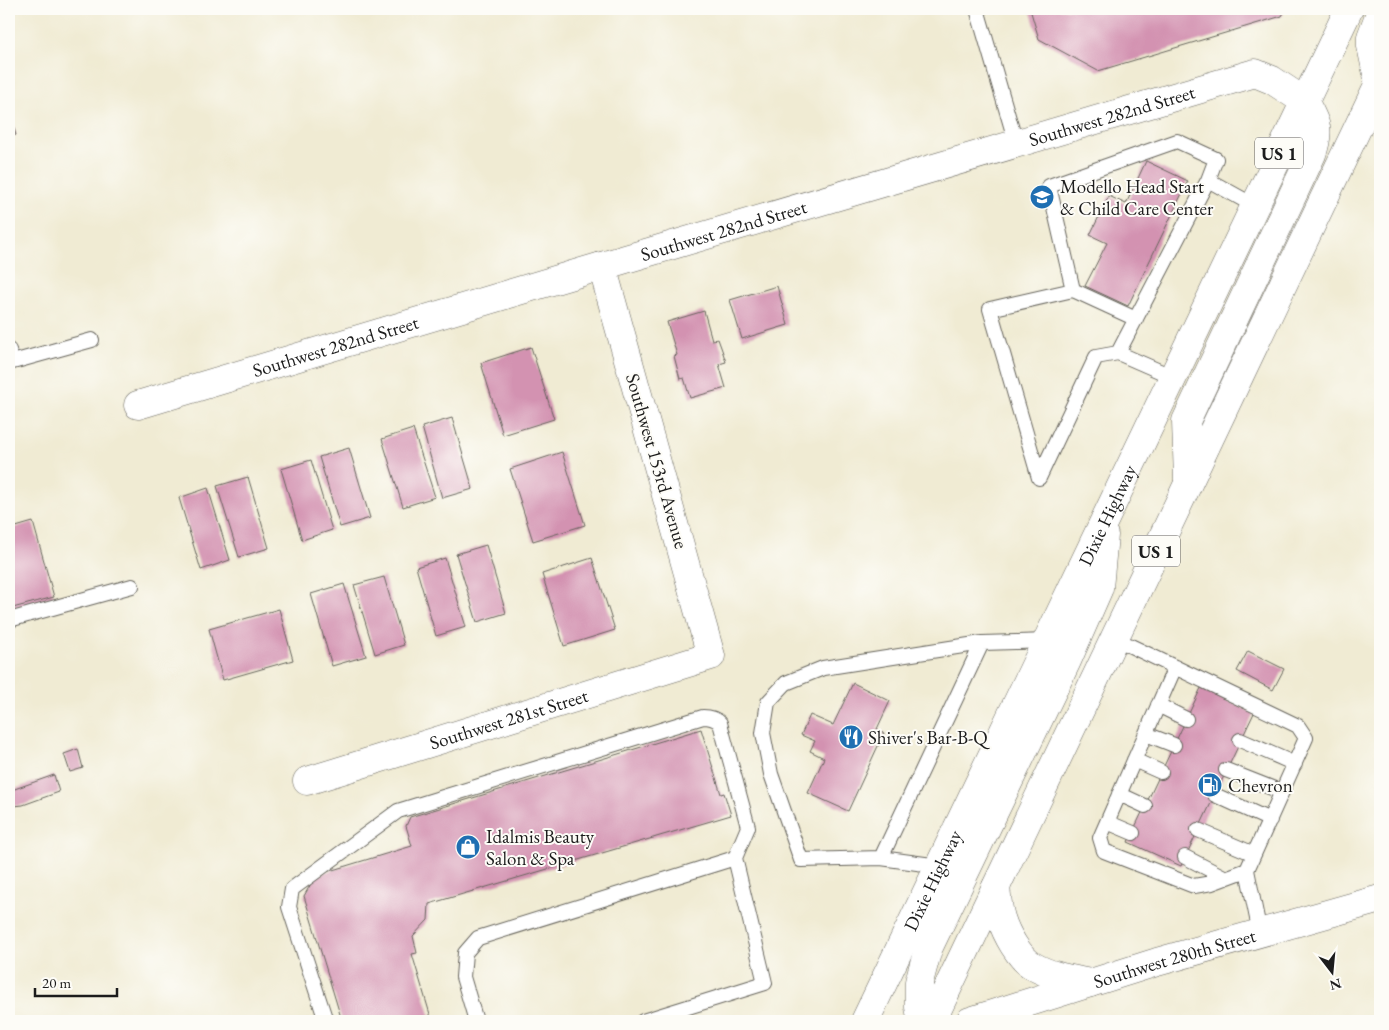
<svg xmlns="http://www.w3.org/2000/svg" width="1389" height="1030" font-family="'EB Garamond',serif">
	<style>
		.building { fill: #d392b1 }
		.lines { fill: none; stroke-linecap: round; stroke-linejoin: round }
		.service-casing { stroke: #66645c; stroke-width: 16 }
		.minor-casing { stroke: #66645c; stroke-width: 29 }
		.tertiary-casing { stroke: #66645c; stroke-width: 29 }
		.trunk-casing { stroke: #66645c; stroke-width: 29 }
		.service { stroke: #fff; stroke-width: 14 }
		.minor { stroke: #fff; stroke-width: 28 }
		.tertiary { stroke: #fff; stroke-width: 28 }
		.trunk { stroke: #fff; stroke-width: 28 }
		.labels { text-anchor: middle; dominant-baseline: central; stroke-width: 4; stroke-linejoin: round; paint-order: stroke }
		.shield { fill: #fdfcf7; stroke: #605f5e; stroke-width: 1 }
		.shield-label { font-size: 18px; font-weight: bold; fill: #1c1c1c }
		.street-label { font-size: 19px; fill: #1c1c1c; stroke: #fdfcf7 }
		.poi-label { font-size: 19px; fill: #1c1c1c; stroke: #fdfcf7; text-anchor: start }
	</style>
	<rect width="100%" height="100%" fill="#fdfcf7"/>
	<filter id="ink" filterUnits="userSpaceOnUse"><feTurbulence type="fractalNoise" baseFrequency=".02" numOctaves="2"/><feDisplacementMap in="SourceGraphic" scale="10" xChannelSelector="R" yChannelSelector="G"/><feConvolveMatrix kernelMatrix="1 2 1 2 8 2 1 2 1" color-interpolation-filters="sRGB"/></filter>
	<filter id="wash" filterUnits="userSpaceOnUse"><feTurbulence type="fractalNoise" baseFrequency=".0096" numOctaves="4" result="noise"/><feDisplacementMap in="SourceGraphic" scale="20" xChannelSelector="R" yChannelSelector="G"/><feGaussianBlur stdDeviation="1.12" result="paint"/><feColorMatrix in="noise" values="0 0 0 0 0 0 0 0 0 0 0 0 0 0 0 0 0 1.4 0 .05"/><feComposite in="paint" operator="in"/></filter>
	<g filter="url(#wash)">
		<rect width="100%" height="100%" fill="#f0ebd3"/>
		<g id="blocks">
			<path class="building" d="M1030 9H1286L1282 16 1098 71 1039 39Z
				M9 112 16 135 9 137Z
				M1146 161 1188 181 1128 306 1085 286 1107 243 1090 235 1109 196 1126 204Z
				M777 286 788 325 742 339 730 300Z
				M704 311 712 340 718 339 722 350 726 362 719 364 726 388 690 398 684 378 680 379 674 356 677 355 667 322Z
				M531 347 554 419 503 435 481 363Z
				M452 418 473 489 442 498 422 427Z
				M413 429 435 497 403 507 382 439Z
				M349 448 370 518 340 527 319 457Z
				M562 452 585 525 533 541 510 469Z
				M311 460 332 530 302 540 281 469Z
				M248 477 269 548 239 557 217 486Z
				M208 488 230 560 201 570 179 498Z
				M33 522 54 597 9 609V529Z
				M486 545 506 613 477 622 456 554Z
				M445 558 466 627 436 636 416 567Z
				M592 558 615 630 564 646 542 574Z
				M384 577 404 645 375 654 354 585Z
				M344 584 366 656 332 666 311 594Z
				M279 609 293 660 223 680 209 629Z
				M1248 651 1284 669 1273 690 1237 671Z
				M853 683 890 701 877 729 884 733 848 811 808 793 824 758 810 751 815 741 801 735 810 715 833 725Z
				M1201 688 1254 713 1181 866 1128 842Z
				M701 729 721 794 724 793 731 815 429 904 428 920 413 936 417 953 412 954 432 1021H342L304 896 316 875 412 846 406 826 410 817Z
				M78 749 83 768 70 772 64 754Z
				M54 775 59 792 23 805 14 806 9 791Z"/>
		</g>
	</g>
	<g filter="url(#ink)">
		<use href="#blocks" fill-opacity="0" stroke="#66645c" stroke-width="1"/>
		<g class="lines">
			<defs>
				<path id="service" d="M977 9 1016 143
					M1073 290 1136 319
					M9 350 12 362
					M1118 353 1208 180
					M9 363 92 340
					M1173 377 1118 353 1096 357 1039 478 990 309 1073 290 1049 186 1177 141 1216 159 1208 180 1255 206
					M9 620 132 586
					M1114 638 1298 726 1306 738 1247 870 1260 933
					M1175 667 1100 838 1104 851 1194 886 1212 883 1247 870
					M1158 705 1186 719
					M1146 734 1174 745
					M1240 740 1295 764
					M1134 760 1161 772
					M1226 770 1282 792
					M1119 794 1145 806
					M1215 795 1270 820
					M1107 822 1133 833
					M1198 830 1254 854
					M1185 857 1226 878
					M881 858 982 643
					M939 866 881 858 801 860 771 774 763 733 768 702 786 683 823 668 982 643 1047 641
					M326 1021 289 907 292 889 398 811 703 717C710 717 715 718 720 723L748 827 735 858 765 983 643 1021
					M476 1021 463 977 465 953 478 938 735 858"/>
				<g id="minor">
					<path id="s1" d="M138 405 602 266 1255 73 1272 80 1304 101"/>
					<path id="s2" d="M307 781 711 656 602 266"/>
				</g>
				<g id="tertiary">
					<path id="s3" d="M970 1021 1157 962 1380 899"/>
				</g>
				<g id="trunk">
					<path d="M1379 83 1371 46V37L1380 13"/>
					<path d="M1188 479 1186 421 1312 154C1321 129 1316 123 1304 101"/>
					<path d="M996 887C997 897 998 908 1001 918 1006 934 1019 958 1033 966 1050 976 1071 979 1090 983"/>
					<path id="s4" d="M865 1021 1349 9"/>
					<path d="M922 1021 919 1007V982L928 949 1067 661 1099 588 1104 535"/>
					<path d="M932 1021 1380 81"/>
				</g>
			</defs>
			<use href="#service" class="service-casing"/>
			<use href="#minor" class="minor-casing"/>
			<use href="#tertiary" class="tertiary-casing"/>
			<use href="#trunk" class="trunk-casing"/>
			<use href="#service" class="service"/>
			<use href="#minor" class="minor"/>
			<use href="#tertiary" class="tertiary"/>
			<use href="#trunk" class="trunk"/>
		</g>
	</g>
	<defs>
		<symbol id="school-disc" viewBox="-11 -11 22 22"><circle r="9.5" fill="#1f6fb2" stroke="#fdfcf7"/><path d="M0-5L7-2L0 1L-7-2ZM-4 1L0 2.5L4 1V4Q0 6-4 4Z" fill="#fff"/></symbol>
		<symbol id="restaurant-disc" viewBox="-11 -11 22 22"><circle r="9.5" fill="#1f6fb2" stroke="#fdfcf7"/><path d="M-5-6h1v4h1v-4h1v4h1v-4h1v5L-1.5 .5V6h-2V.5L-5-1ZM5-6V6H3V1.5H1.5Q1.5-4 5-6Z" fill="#fff"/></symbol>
		<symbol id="fuel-disc" viewBox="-11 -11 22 22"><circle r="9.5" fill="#1f6fb2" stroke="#fdfcf7"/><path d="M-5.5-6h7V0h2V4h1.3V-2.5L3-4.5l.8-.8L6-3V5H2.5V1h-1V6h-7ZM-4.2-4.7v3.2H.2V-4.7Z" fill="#fff"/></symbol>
		<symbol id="shop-disc" viewBox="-11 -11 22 22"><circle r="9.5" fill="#1f6fb2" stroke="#fdfcf7"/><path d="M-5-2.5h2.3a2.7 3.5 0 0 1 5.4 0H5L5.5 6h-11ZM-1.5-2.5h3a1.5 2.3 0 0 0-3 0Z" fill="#fff"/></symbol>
	</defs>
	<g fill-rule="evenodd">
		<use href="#school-disc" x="1028" y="183" width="28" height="28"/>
		<use href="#restaurant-disc" x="837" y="723" width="28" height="28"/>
		<use href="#fuel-disc" x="1196" y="771" width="28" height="28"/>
		<use href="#shop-disc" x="454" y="833" width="28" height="28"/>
	</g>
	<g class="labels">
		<g class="shield">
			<rect x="1255" y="137.5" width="48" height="31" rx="4"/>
			<rect x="1132" y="535.5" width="48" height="31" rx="4"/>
		</g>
		<g class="shield-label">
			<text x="1279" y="153">US 1</text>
			<text x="1156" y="551">US 1</text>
		</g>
		<g class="street-label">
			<text stroke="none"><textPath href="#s1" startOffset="1016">Southwest 282nd Street</textPath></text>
			<text stroke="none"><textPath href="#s1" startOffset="611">Southwest 282nd Street</textPath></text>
			<text stroke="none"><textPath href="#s1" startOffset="206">Southwest 282nd Street</textPath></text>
			<text transform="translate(657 461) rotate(74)">Southwest 153rd Avenue</text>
			<text stroke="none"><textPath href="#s4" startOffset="561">Dixie Highway</textPath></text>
			<text stroke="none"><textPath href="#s2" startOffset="211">Southwest 281st Street</textPath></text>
			<text stroke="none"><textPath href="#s4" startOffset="156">Dixie Highway</textPath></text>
			<text stroke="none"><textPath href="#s3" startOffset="214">Southwest 280th Street</textPath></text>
		</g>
		<g class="poi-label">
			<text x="1060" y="186">Modello Head Start<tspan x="1060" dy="22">&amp; Child Care Center</tspan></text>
			<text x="868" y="737">Shiver's Bar-B-Q</text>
			<text x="1228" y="785">Chevron</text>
			<text x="486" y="836">Idalmis Beauty<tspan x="486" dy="22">Salon &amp; Spa</tspan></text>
		</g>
	</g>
	<rect width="1389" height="1030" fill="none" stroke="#fdfcf7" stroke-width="30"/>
	<g transform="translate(1332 972) rotate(164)" stroke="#fdfcf7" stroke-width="4" paint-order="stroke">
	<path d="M0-4L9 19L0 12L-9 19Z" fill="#1c1c1c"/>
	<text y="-8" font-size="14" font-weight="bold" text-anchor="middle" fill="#1c1c1c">N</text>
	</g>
	<path d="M35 988v8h82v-8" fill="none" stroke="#1c1c1c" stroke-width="2.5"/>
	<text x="42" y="988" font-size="15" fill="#1c1c1c" stroke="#fdfcf7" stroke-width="4" paint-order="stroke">20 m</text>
</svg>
